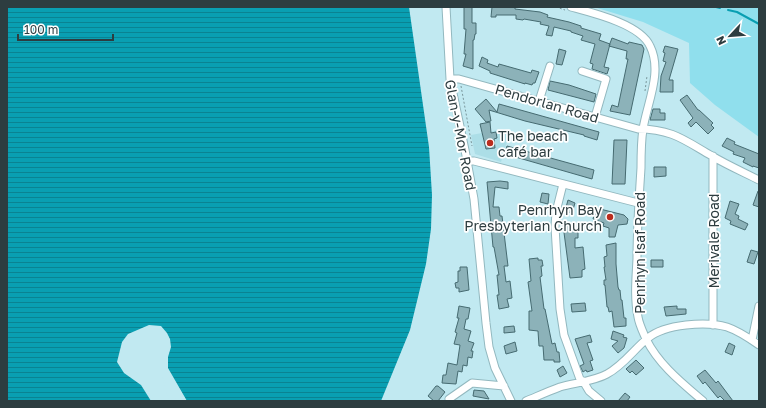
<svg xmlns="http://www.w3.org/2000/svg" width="766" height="408" font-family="'Golos Text',sans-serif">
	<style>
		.built { fill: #acdee7 }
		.green { fill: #90dfed }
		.water { fill: url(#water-rules) }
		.pier { fill: #c1e9f1 }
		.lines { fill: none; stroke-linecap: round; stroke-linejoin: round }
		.stream { stroke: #099fb2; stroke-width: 2 }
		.building { fill: #8cb2b9; stroke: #466b71 }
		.minor-casing { stroke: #92b8bf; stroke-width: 9 }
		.path { stroke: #79969b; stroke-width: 1; stroke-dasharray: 2 2; stroke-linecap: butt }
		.minor { stroke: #fff; stroke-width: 7 }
		.poi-dot { fill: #ba2d1e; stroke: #fff; stroke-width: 1.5 }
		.labels { text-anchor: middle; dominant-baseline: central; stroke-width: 3.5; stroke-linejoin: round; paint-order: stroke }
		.street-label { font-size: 14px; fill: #2d3d40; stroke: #fff }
		.poi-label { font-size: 14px; fill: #2d3d40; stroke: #fff; text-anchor: start }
	</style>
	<defs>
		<pattern id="water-rules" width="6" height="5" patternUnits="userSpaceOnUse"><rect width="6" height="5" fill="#099fb2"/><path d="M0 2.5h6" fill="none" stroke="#0a8392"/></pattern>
	</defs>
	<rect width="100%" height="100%" fill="#c1e9f1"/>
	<path class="built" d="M504 129 510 131 501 162 475 154 471 135Z"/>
	<path class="green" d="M594 7H759V137L715 105 690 83 689 43 643 22Z"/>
	<path class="water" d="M7 7H409L429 147 432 195 431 229 426 264 410 330 381 401H179L166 379 160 375 167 401H7Z"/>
	<path class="pier" d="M149 325 161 326 167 333 170 339 171 347 168 357V368L187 401H177L162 377 169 401H151L141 385 124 373 117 362 122 342 128 334Z"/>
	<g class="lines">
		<path class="stream" d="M716 7 720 8
			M728 10 737 12 759 24"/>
	</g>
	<path class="building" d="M464 7H472V23H476V34H475L474 40H473V69L463 66 466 54H464L466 29H464Z
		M492 7H515V9L540 12 548 15 547 17 569 22 581 26V28L601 34 599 40 610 44 604 67 609 68 607 74 592 69 593 64 590 63 595 44 581 40 583 36 571 32V31L554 27 552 36 546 35 549 26 540 24 541 22 524 19 523 20 516 19V15H496V17H491Z
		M612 38 628 44 629 42 642 45 644 49 630 115 610 111 612 105 618 107 628 59H626L627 51 609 46Z
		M665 46 678 49 669 80H673V92H660L661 76 666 62 663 61 665 53 663 52Z
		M559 49 566 51 562 65 556 64Z
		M482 57 488 60 487 63 498 67 499 64 531 73 532 70 539 72 535 83H533L532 85 525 83V84L490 73V71L479 66Z
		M550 81 569 85 596 94 594 102 548 90Z
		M687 95 698 110H699L713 123 711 125 714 128 708 134 696 122 691 127 688 123 693 118 680 100Z
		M486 99 497 112 499 104 599 132 597 140 584 136V135L525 121 489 110 491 121 486 122 475 109Z
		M653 109H660V113H665V120H650Z
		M490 122 491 133 496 132 497 138 494 139 495 148 486 149 480 124Z
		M727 138 735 142 734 144 759 154V168L753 166V167L743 162 745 158 733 154 734 152 722 146Z
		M614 140H627L625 184H612Z
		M507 146 594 170 592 179 505 154Z
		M654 167H666V176L654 177Z
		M500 181 508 182V189L495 187 493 207H499L500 216H502L508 266H504L506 282 510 281 512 298 507 299 509 307 499 309 497 295H499L497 275H499L494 247H493L487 182Z
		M758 191H759V207L753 205Z
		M542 193 549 194 548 204 540 202Z
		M568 200 575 203 572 213 565 211Z
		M730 201 739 204 735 214 739 216 738 219 748 224 745 230 730 224 731 221 725 218Z
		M596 208 624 215 628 219 627 224 618 225 615 237H609V228L603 226 604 223 593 219Z
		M572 224 573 229H578V238H575V248L583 247 585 269 582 270V277L570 278 563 225Z
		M616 243V264L618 287 619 290H620L621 300H622L624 318H626V326L614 327 612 311 609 312 608 307H607L605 285H604V280H606L604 267H605L604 257 607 256 606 245Z
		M751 250 758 252 754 264 747 262Z
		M538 258V260H542L543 266H541L542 276 540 277 544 309H545L552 344 555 343 557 352H559L560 362H554V360H544L543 346H539L538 331 529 330V311H532L528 282 531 281 529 259Z
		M651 260H663V267H651Z
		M460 267H467L469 290 459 292V288H456L455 283 458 282V271H460Z
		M585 303 586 311 572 312 571 304Z
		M459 306 470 308 468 319H466L464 329 471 331 468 341 474 343 471 351H473L472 358 468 357 467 366 463 365 462 372 458 371 456 384 442 383 443 375H446L448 363 457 365 460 345 454 344 457 333 455 332 459 318H457Z
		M677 306V309H686V314L666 316 664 307Z
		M514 326 515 332 504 333V327Z
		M613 331 624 335 623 337 627 338 624 348 618 353 612 346 618 341 611 339Z
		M590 335 592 342 587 343 593 360 590 361 593 370 587 372 586 370 583 372 580 366 584 364 575 339Z
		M515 342 517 351 506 354 504 346Z
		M729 343 735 346 732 355 725 352Z
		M636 360 644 368 636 375 632 371 630 373 626 369Z
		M563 366 567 373 560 377 557 370Z
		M705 370 716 383 718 381 733 401H725L720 396 718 398 705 382 703 384 697 376Z
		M436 386H438L445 392 438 401H434L428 396Z
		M474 390 484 391 489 399 473 396Z
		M625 393 630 397 627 401H618Z"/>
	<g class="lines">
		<defs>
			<path id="minor" d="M446 7 450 79 465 150 474 199 486 323 489 347 495 368 511 401
				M571 7C593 13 640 24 650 46 663 72 647 103 643 129 641 142 641 155 641 168 639 199 637 229 637 259 636 278 634 298 638 317 639 324 643 332 646 339 659 365 682 383 703 401
				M582 71 606 79 595 117
				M450 79H459L638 129C672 129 684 140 712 156 727 165 743 172 759 180
				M539 101 550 66
				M467 161H474L638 203
				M563 184 556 212 555 227 560 309 564 335 581 382
				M713 325V156
				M752 340 759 306
				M583 381 589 391 601 401
				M449 399 472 383 504 386
				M526 401C538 396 549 391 560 387 574 383 595 381 607 374 624 365 634 349 648 338 665 324 706 321 727 327 739 331 749 338 759 345"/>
		</defs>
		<use href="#minor" class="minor-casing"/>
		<path class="path" d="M556 7 565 10
			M461 86 472 146
			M645 91 647 76"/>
		<use href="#minor" class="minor"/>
	</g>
	<g class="poi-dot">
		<circle cx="490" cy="143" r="4"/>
		<circle cx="610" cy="217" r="4"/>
	</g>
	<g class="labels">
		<g class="street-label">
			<text transform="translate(547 103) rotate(16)">Pendorlan Road</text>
			<text transform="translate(461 135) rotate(79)">Glan-y-Mor Road</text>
			<text transform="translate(713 241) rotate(-90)">Merivale Road</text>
			<text transform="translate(639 253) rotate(-90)">Penrhyn Isaf Road</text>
		</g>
		<g class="poi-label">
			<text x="498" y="135">The beach<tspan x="498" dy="16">café bar</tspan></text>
			<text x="602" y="209" text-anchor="end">Penrhyn Bay<tspan x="602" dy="16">Presbyterian Church</tspan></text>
		</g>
	</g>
	<rect width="766" height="408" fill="none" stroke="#2d3d40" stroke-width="16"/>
	<g transform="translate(730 36) rotate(244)" stroke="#ffffff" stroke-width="3" paint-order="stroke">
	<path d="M0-3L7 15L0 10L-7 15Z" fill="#2d3d40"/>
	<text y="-6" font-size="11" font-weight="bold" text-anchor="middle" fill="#2d3d40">N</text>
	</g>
	<path d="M18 34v6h95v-6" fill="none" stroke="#2d3d40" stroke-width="2"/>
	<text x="24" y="34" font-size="12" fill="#2d3d40" stroke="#ffffff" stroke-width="3" paint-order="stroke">100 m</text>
</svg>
